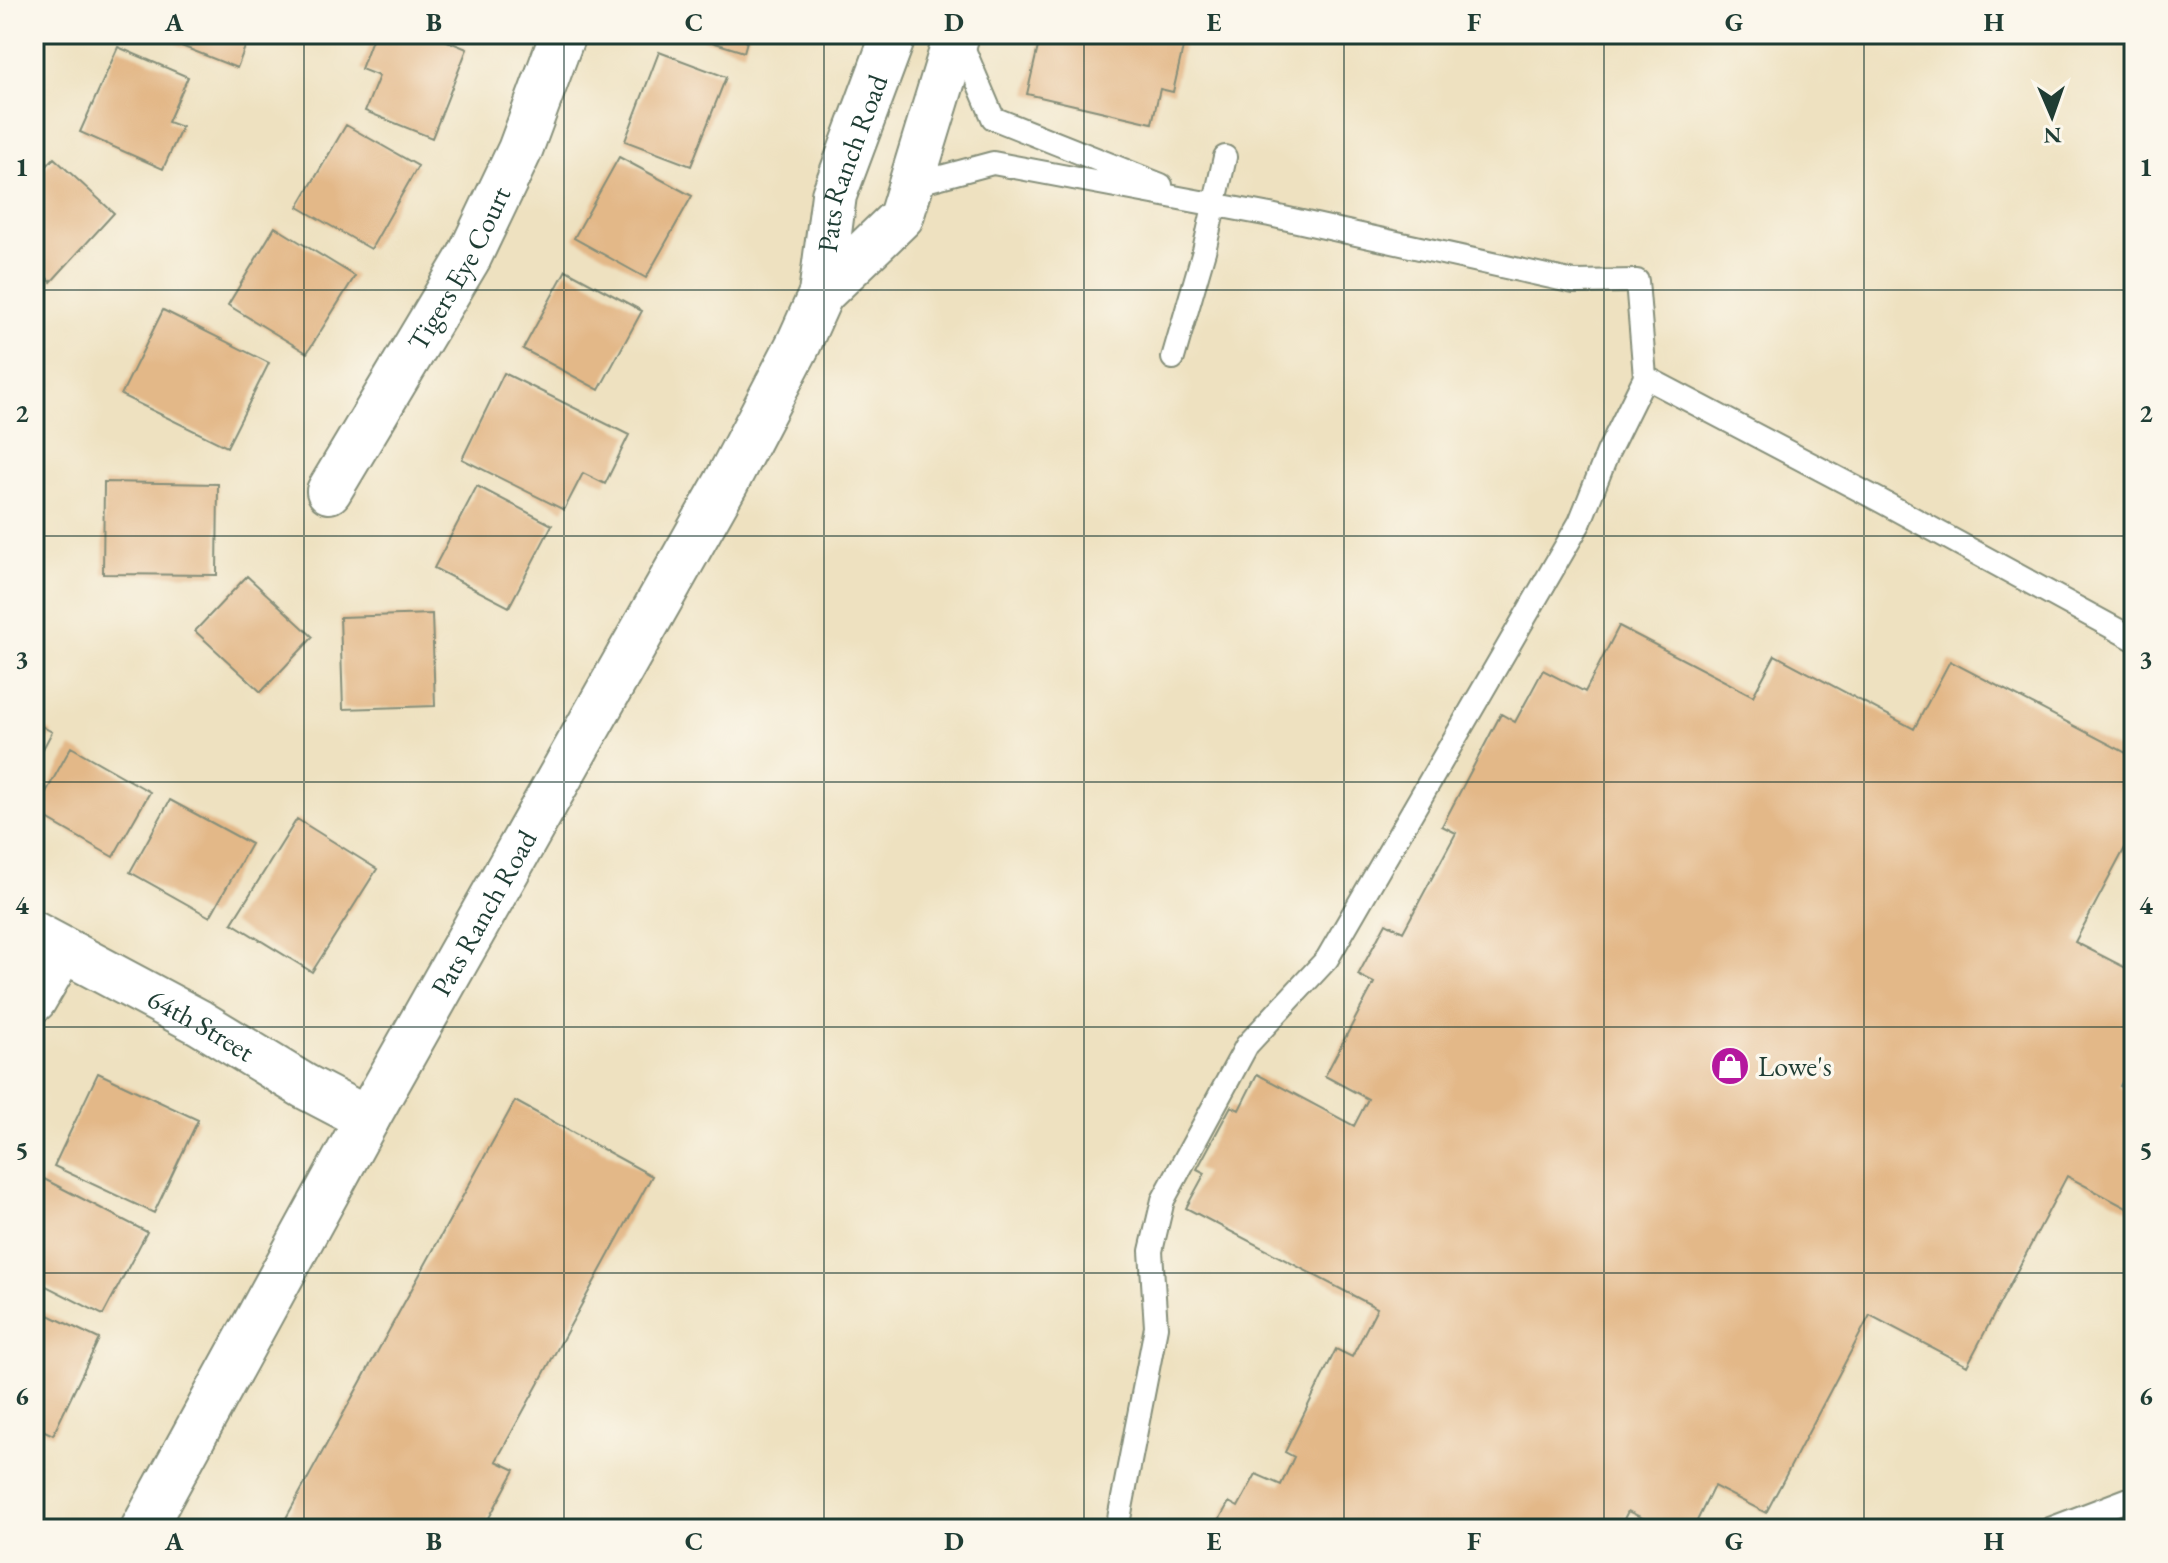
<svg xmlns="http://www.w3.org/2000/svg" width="2168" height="1563" font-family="'EB Garamond',serif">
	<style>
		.building { fill: #e3b888 }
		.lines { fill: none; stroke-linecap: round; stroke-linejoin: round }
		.lane-casing { stroke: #868f7a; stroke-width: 26 }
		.street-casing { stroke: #868f7a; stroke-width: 48 }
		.secondary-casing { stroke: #868f7a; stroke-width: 48 }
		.lane { stroke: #fff; stroke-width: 22 }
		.street { stroke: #fff; stroke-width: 44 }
		.secondary { stroke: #fff; stroke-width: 44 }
		.grid { fill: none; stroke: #1f3d34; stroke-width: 2; stroke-opacity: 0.55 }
		.labels { text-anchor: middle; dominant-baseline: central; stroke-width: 7; stroke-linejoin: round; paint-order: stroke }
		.street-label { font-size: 28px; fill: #1f3d34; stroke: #fbf7ec }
		.poi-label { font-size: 28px; fill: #1f3d34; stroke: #fbf7ec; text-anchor: start }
		.neatline { fill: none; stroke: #1f3d34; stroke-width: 3 }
		.grid-label { font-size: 26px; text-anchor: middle; font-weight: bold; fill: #1f3d34 }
	</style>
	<rect width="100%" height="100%" fill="#fbf7ec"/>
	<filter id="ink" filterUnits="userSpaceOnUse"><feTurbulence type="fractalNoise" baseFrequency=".0125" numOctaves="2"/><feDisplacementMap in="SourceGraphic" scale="16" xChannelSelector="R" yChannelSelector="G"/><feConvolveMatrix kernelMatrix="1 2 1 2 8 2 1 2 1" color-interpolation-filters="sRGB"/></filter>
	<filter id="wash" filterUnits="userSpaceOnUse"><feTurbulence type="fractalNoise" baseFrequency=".006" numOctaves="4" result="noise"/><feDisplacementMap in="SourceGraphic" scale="32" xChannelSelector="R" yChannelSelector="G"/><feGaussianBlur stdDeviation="1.8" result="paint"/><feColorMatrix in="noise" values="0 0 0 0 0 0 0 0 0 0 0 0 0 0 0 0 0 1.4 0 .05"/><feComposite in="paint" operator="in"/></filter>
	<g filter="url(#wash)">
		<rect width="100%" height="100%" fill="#eee1c0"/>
		<g id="blocks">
			<path class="building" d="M151 34H250L237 68Z
				M374 34H430L467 49 432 138 365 111 379 76 361 69Z
				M686 34H749L744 52Z
				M1041 34H1186L1173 92 1160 89 1152 123 1027 94Z
				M118 47 188 77 168 122 182 127 163 169 80 132Z
				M659 52 726 77 691 166 625 141Z
				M346 125 418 166 371 249 298 207Z
				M619 157 692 196 646 278 574 238Z
				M54 158 114 213 51 282 34 266V180Z
				M275 227 355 276 307 353 228 305Z
				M566 270 642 311 599 390 523 349Z
				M163 310 269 363 227 447 121 395Z
				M504 373 629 435 605 484 583 473 564 510 462 459Z
				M104 482 218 484 217 575 103 574Z
				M477 486 552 525 509 607 434 568Z
				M247 576 313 637 261 692 195 631Z
				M432 614 435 706 343 709 340 617Z
				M1619 626 1753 696 1775 655 1914 729 1950 661 2134 757V831L2075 942 2134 972V1058L2120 1086 2134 1093V1212L2067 1176 1967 1366 1870 1315 1766 1513 1714 1486 1693 1529H1665L1628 1511 1619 1529H1214L1229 1502 1238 1507 1256 1474 1281 1485 1294 1457 1285 1452 1336 1349 1352 1357 1377 1308 1186 1208 1205 1173 1197 1169 1231 1106 1239 1110 1257 1074 1354 1126 1368 1099 1325 1076 1374 983 1358 975 1386 923 1403 932 1456 833 1442 826 1501 714 1515 722 1543 670 1585 692Z
				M34 722 52 732 34 766Z
				M71 747 150 792 113 857 35 812Z
				M170 800 251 844 210 917 130 872Z
				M297 819 377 869 312 972 232 923Z
				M98 1073 198 1120 154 1213 54 1166Z
				M515 1101 652 1176 496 1461 515 1470 483 1529H280Z
				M44 1179 147 1232 103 1315 34 1280V1197Z
				M34 1308 99 1339 53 1435 34 1426Z"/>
		</g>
	</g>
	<g filter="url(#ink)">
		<use href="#blocks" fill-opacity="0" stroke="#868f7a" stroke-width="2"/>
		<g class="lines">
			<defs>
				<path id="lane" d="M960 40 993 118 1161 185
					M911 185 993 163 1270 215 1574 282 1637 281 1645 377 1608 452 1580 522 1327 959 1247 1045 1163 1200 1151 1251 1156 1327 1117 1529
					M1173 358 1204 251 1225 157
					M1645 377 1881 501 2134 639
					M2050 1529 2129 1499"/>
				<g id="street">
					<path id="s1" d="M329 491 469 257 520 150 563 34"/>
					<path id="s2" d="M34 934 199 1022 304 1086 367 1119"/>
					<path d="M34 1000 63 950"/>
				</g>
				<g id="secondary">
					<path d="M821 294 901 217 957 34"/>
					<path id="s3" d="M143 1529 367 1119 726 483 799 343 821 294 834 195 894 34"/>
				</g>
			</defs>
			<use href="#lane" class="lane-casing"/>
			<use href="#street" class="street-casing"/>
			<use href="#secondary" class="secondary-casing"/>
			<use href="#lane" class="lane"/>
			<use href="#street" class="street"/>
			<use href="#secondary" class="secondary"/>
		</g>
	</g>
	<path class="grid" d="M304 34V1529M564 34V1529M824 34V1529M1084 34V1529M1344 34V1529M1604 34V1529M1864 34V1529M34 290H2134M34 536H2134M34 782H2134M34 1027H2134M34 1273H2134"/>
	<defs>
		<symbol id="shop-disc" viewBox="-11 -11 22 22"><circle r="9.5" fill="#b5179e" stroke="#fbf7ec"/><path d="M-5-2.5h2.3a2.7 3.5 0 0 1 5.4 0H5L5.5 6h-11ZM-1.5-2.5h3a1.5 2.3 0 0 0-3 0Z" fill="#fff"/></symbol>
	</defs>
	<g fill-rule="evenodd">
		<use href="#shop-disc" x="1708" y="1044" width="44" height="44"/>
	</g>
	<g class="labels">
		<g class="street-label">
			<text stroke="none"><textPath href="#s3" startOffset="1544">Pats Ranch Road</textPath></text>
			<text stroke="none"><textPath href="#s1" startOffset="258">Tigers Eye Court</textPath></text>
			<text stroke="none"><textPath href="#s3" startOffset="704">Pats Ranch Road</textPath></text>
			<text stroke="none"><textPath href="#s2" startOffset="190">64th Street</textPath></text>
		</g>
		<g class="poi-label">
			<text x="1758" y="1066">Lowe's</text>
		</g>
	</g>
	<rect width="2168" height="1563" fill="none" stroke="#fbf7ec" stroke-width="88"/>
	<g transform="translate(2052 116) rotate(178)" stroke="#fbf7ec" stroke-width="6" paint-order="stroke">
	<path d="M0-6L14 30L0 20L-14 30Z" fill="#1f3d34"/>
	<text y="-12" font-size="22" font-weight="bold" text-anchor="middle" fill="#1f3d34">N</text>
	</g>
	<rect x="44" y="44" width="2080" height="1475" class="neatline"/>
	<g class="grid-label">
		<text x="174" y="31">A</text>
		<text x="434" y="31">B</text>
		<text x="694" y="31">C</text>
		<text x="954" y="31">D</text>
		<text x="1214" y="31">E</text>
		<text x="1474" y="31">F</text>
		<text x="1734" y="31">G</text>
		<text x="1994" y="31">H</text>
		<text x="22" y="176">1</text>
		<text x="2146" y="176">1</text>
		<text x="22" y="422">2</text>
		<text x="2146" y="422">2</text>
		<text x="22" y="668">3</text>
		<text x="2146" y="668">3</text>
		<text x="22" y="914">4</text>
		<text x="2146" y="914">4</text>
		<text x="22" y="1159">5</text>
		<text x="2146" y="1159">5</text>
		<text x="22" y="1405">6</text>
		<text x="2146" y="1405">6</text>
		<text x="174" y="1550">A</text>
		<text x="434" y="1550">B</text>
		<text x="694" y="1550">C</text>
		<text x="954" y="1550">D</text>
		<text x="1214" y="1550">E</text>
		<text x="1474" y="1550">F</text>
		<text x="1734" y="1550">G</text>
		<text x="1994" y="1550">H</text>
	</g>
</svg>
